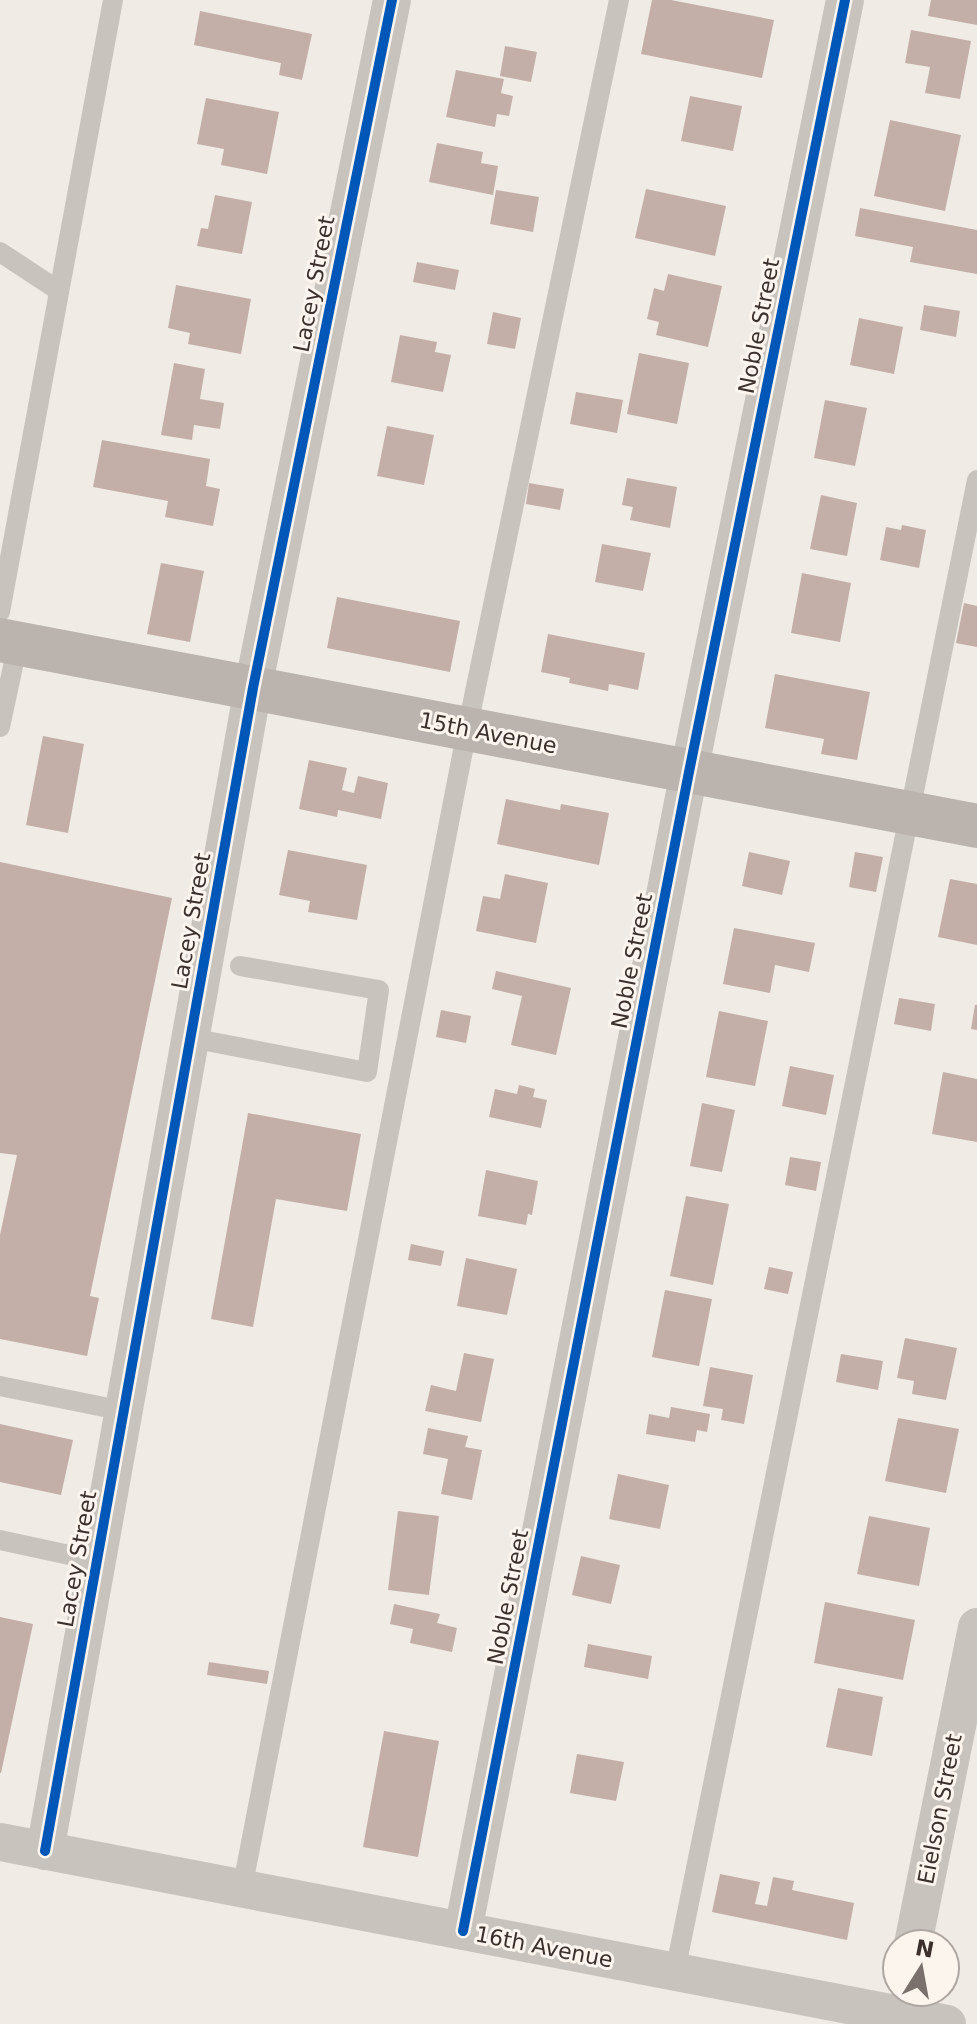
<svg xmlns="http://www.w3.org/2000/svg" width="977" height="2024" font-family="'DejaVu Sans',sans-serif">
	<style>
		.building { fill: #c3afa7 }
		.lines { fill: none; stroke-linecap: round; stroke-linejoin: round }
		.lane { stroke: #c9c3be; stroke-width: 20 }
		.street { stroke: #c9c3be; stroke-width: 38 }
		.secondary { stroke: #bab3ae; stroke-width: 44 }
		.cycleway-casing { stroke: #fbf5ee; stroke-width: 15 }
		.cycleway { stroke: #0057b8; stroke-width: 10 }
		.labels { text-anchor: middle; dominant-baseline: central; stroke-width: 6; stroke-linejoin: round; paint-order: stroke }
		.street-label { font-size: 22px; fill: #3b302b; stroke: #fbf5ee }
	</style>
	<rect width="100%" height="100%" fill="#f0ebe5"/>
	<path class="building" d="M652 0H671L774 20 762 78 641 54Z
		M931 0H977V25L928 16Z
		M200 11 312 34 302 80 279 75 281 63 194 45Z
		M911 30 971 41 960 99 925 93 930 67 905 63Z
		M505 46 537 52 531 82 500 76Z
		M456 70 504 79 501 93 513 96 509 116 497 114 495 127 446 117Z
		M690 96 742 106 733 151 681 141Z
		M206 98 279 112 267 174 221 165 224 149 197 144Z
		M890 120 961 135 945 211 874 196Z
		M437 143 483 152 481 163 498 166 493 195 429 182Z
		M646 189 726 206 715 256 635 238Z
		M496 190 539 197 533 232 490 224Z
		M215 195 252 202 242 254 197 246 201 228 208 229Z
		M860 208 977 230V274L910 262 913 247 855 236Z
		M417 262 459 270 455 290 413 282Z
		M668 274 722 286 708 347 656 335 659 322 647 319 654 288 664 291Z
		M176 285 251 299 241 354 188 344 190 333 168 328Z
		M924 305 960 311 956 337 920 330Z
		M493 312 521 318 515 349 487 344Z
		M859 318 903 327 894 374 850 365Z
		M400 335 437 342 435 352 451 355 443 392 391 382Z
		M639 353 689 363 677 424 627 414Z
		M174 363 205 369 200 399 224 403 220 429 194 425 192 440 161 435Z
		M576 392 623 400 617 433 570 424Z
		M825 400 867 408 855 466 814 458Z
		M387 426 434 435 424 485 377 476Z
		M102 440 210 459 206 486 220 489 213 526 165 517 168 501 93 487Z
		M627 478 677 487 670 528 630 520 633 507 622 505Z
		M529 483 564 489 560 510 526 504Z
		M821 495 857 503 847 556 810 549Z
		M902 525 926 530 919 568 880 560 886 527 901 530Z
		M602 544 651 553 643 591 595 582Z
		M161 563 204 571 190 642 147 634Z
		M802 573 851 583 840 642 791 633Z
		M337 597 460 621 450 672 327 648Z
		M964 603 977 606V647L956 643Z
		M548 634 645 653 638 690 609 684 608 691 569 683 570 678 541 672Z
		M775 674 870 692 857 760 821 754 824 739 765 728Z
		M43 736 84 744 68 833 26 825Z
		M309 760 347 768 342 790 354 793 358 776 388 783 381 819 338 810 337 817 299 809Z
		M506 799 560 810 561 804 609 813 599 865 497 844Z
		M288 850 367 865 357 920 308 912 310 901 279 895Z
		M749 852 790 861 782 895 742 886Z
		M855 852 883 857 876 892 849 887Z
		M0 862 172 898 90 1296 99 1298 87 1356 0 1339V1235L17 1155 0 1153Z
		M505 874 548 883 536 943 476 931 483 896 500 899Z
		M950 879 977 884V945L938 937Z
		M734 928 815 943 809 972 775 965 770 993 723 984Z
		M496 971 571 988 556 1055 511 1045 522 996 492 989Z
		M899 998 935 1004 931 1031 894 1024Z
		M975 1005H977V1030L971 1029Z
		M441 1010 471 1016 466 1043 436 1037Z
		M719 1011 768 1021 755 1086 706 1077Z
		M790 1066 834 1075 826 1115 782 1106Z
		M943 1072 977 1079V1142L932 1134Z
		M519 1085 535 1089 533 1097 547 1100 541 1128 489 1117 495 1089 517 1094Z
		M702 1103 735 1110 722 1172 690 1166Z
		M248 1113 361 1134 347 1211 276 1199 253 1327 211 1319Z
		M790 1157 821 1162 816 1191 785 1185Z
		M486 1170 538 1181 532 1215 528 1214 526 1225 478 1216Z
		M686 1196 729 1204 713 1285 670 1276Z
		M411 1244 444 1251 441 1266 408 1260Z
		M466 1258 517 1269 507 1315 457 1306Z
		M769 1267 793 1272 788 1294 764 1289Z
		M665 1290 712 1299 699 1366 652 1357Z
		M905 1338 957 1348 946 1400 912 1394 914 1381 897 1378Z
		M464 1353 494 1359 481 1422 425 1411 431 1385 456 1391Z
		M841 1354 883 1361 878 1390 836 1382Z
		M710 1367 753 1375 744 1424 721 1420 723 1409 703 1406Z
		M671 1407 710 1414 707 1432 697 1430 695 1442 646 1434 649 1414 669 1418Z
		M898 1418 959 1429 946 1493 885 1481Z
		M0 1424 73 1440 61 1495 0 1482Z
		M428 1428 468 1436 465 1447 482 1450 472 1500 441 1494 448 1459 423 1454Z
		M618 1474 669 1485 660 1529 609 1519Z
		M398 1511 439 1516 429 1595 388 1590Z
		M869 1516 930 1528 919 1586 857 1574Z
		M581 1556 620 1565 611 1604 572 1595Z
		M825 1602 915 1620 903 1680 814 1663Z
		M394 1604 440 1614 437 1623 457 1628 452 1652 410 1643 413 1629 390 1624Z
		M0 1617 33 1624 1 1773H0Z
		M588 1644 652 1656 648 1679 584 1667Z
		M209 1662 269 1671 267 1684 207 1675Z
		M838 1688 883 1697 872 1756 826 1747Z
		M384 1731 439 1741 418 1857 363 1847Z
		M577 1754 624 1762 616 1801 570 1793Z
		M720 1874 760 1882 755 1904 767 1906 773 1877 794 1881 792 1890 854 1903 847 1940 712 1912Z"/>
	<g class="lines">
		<path class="lane" d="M0 252 59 291
			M0 612 113 0
			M0 727 18 643
			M191 1038 367 1072 379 990 240 966
			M0 1386 124 1411
			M0 1540 97 1561
			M242 1889 467 730 619 0
			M675 1972 977 480"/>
		<path class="street" d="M0 1842 947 2024
			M45 1851 253 688 392 0
			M463 1931 689 772 845 0
			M913 1944 977 1627"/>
		<path class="secondary" d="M0 640 977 826"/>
		<defs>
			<path id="cycleway" d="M45 1851 253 688 392 0
				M463 1931 689 772 845 0"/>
		</defs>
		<use href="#cycleway" class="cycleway-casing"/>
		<use href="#cycleway" class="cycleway"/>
	</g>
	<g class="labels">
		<g class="street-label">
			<text transform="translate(314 284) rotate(-79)">Lacey Street</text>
			<text transform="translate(759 326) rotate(-79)">Noble Street</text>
			<text transform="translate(488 733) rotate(11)">15th Avenue</text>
			<text transform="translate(191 921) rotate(-80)">Lacey Street</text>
			<text transform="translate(632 961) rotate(-79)">Noble Street</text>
			<text transform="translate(77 1559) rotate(-80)">Lacey Street</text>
			<text transform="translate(508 1597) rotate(-79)">Noble Street</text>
			<text transform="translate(940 1809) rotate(-79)">Eielson Street</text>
			<text transform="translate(544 1947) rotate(11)">16th Avenue</text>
		</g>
	</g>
	<g transform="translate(921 1968) rotate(11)"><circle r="38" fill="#fbf5ee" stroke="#aea6a0" stroke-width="2"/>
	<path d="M0-6L14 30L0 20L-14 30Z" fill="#7a716c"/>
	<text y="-12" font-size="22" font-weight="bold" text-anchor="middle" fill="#3b302b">N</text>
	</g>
</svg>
